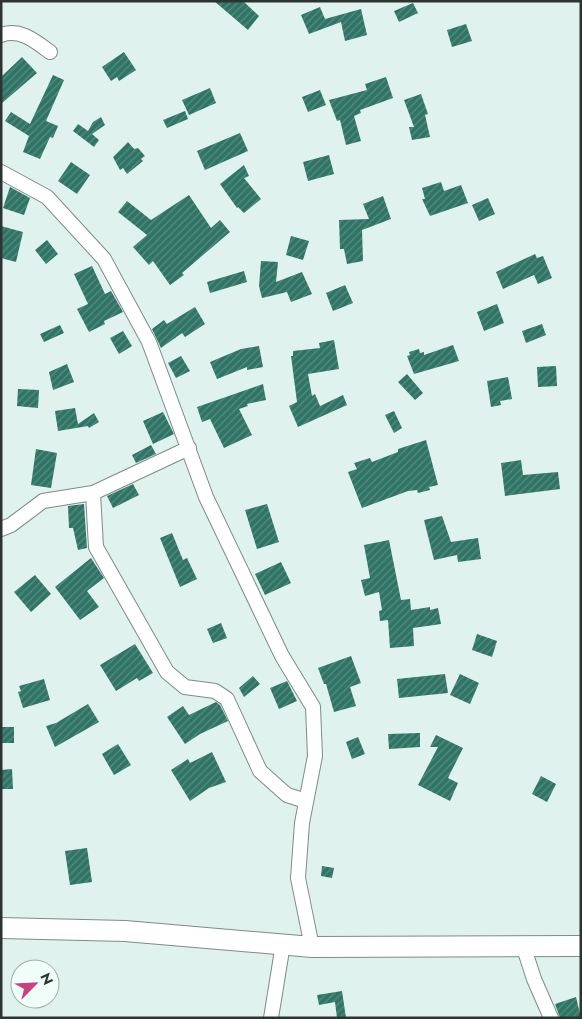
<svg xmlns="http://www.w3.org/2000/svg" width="582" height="1019" font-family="Jost,sans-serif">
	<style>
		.building { fill: url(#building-hatch) }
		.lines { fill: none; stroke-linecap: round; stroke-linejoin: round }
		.minor-casing { stroke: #7c8c88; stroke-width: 16 }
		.secondary-casing { stroke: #7c8c88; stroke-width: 22 }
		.minor { stroke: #fff; stroke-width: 14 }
		.secondary { stroke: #fff; stroke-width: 20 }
	</style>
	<defs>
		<pattern id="building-hatch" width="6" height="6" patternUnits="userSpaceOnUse" patternTransform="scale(1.25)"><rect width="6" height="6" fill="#2e7565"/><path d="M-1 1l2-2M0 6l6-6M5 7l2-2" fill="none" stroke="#5a8c81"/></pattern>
	</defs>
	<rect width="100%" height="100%" fill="#e0f2ed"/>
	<path class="building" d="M214 1H243L259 16 248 30Z
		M413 3 418 13 399 22 394 11Z
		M320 7 325 19 361 9 367 35 345 41 341 22 309 34 301 15Z
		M466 24 472 41 452 47 447 30Z
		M124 52 136 70 119 81 117 77 111 81 102 67Z
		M22 57 37 73 1 104V77Z
		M53 75 64 80 46 121 58 126 53 138 50 137 40 159 23 152 29 136 5 121 11 112 30 124Z
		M386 77 393 98 360 110 361 113 354 116 361 141 346 145 340 120 337 121 329 100 367 90 365 84Z
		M210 88 216 103 189 115 182 100Z
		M320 90 326 105 308 112 302 97Z
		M421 94 428 114 425 115 430 137 412 140 409 127H414L404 100Z
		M185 111 188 119 167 128 163 120Z
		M101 117 105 125 92 134 99 140 94 147 73 131 78 124 88 131 93 122Z
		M240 133 248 151 205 170 197 151Z
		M128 142 134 149 138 148 145 156 141 159 143 161 127 174 123 168 120 170 113 157Z
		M329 155 334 174 308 181 303 162Z
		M71 162 90 175 77 194 58 181Z
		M244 165 249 176 244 178 261 199 244 213 238 207 237 208 220 184Z
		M441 182 444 191 461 185 468 203 430 216 422 199H425L422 188Z
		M10 187 30 198 24 215 3 208Z
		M189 195 211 228 220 220 230 232 182 273 184 275 170 285 153 261 149 265 133 247 147 235 118 212 127 201 151 220Z
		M383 196 391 219 362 230 363 261 347 264 344 249H340L339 220 369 219 363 204Z
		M488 198 495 214 479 221 472 205Z
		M1 226 23 232 16 262 1 258Z
		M291 236 309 241 303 260 286 255Z
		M47 240 58 254 46 264 35 250Z
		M535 254 537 258 543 256 552 278 538 284 534 275 503 289 496 272Z
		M261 261 278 262 276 282 302 272 312 294 291 302 287 292 262 298 259 286Z
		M92 266 105 294 111 291 123 312 104 321 105 324 89 332 77 309 88 304 74 274Z
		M244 271 247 282 210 293 207 282Z
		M345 285 353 303 333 311 326 293Z
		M497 304 504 323 484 331 477 312Z
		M195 307 205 324 185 337 182 333 161 348 152 329 164 320 167 324Z
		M542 324 546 335 526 343 522 331Z
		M60 325 64 333 44 342 40 334Z
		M123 331 132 346 119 354 110 338Z
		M334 340 339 369 308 374 312 396 315 394 320 406 343 395 347 405 298 427 289 406 297 402 291 356H293V351L320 348 319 343Z
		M453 345 459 361 414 374 407 356 410 355 409 352 419 349 420 353 424 352V355Z
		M259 346 263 367 247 370V367L217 379 210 362 241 349Z
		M181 356 190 371 176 378 168 363Z
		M67 364 74 382 53 390 49 372Z
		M556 366 557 386 538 387 537 367Z
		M407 374 423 393 415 400 398 382Z
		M508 377 512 399 500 401 501 405 491 407 487 381Z
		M263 384 266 400 247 404 248 406 239 409 252 435 224 448 210 419 202 422 197 407Z
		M18 389 39 390 38 408 17 406Z
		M75 408 78 424 94 413 99 422 89 428 88 426 58 431 55 411Z
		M394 411 402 428 394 433 385 415Z
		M163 412 174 434 153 444 143 421Z
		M426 440 438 485 429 487 430 490 418 493 417 490 408 491 362 508 348 472 357 469 354 463 370 458 372 462 398 452V449Z
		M151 445 156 454 136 463 132 455Z
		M36 449 57 453 51 488 31 485Z
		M521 460 523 475 558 472 560 489 505 496 501 463Z
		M133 484 139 495 113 508 107 496Z
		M84 504 87 548 78 550 73 528H69L68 506Z
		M267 504 279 542 257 549 245 510Z
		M442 516 451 542 478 538 481 559 458 562 457 555 434 560 424 520Z
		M172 533 183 560 187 558 197 579 180 587 160 538Z
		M389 540 401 600 410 599 411 610 430 607V610L438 608 441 624 413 628 414 646 390 648 388 620 380 621 379 611 382 610 379 592 365 596 361 580 370 578 364 545Z
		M91 558 104 578 87 591 99 607 80 620 55 587Z
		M281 562 291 583 265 595 255 574Z
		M35 575 51 594 31 612 14 592Z
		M221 623 227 638 213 643 207 629Z
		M477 634 497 641 492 657 472 650Z
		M135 644 153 673 139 681 137 678 116 691 100 665Z
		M351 656 361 683 350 687 356 706 334 712 326 684H324L318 668Z
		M445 674 448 693 399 698 397 679Z
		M460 674 479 683 470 704 450 695Z
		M253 676 260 684 244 697 239 688Z
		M44 679 50 700 23 708 18 692 21 691 19 686Z
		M287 681 297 701 279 709 270 688Z
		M216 702 220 705 228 721 200 734 185 744 167 717 183 706 189 715Z
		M88 704 99 722 55 747 46 726 56 723Z
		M1 727H14V743H1Z
		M420 733V747L389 749 388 734Z
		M436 735 463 748 448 778 458 783 450 801 418 785 438 747H430Z
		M358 737 365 754 352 759 346 742Z
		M118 744 131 765 114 775 102 754Z
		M212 752 226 782 209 788 190 801 171 770 188 759 190 763Z
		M12 769 13 789H1V770Z
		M541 776 556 784 547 802 532 794Z
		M87 848 92 882 70 885 65 851Z
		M322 866 334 868 332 878 321 876Z
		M342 991 346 1018H337L335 1002 319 1005 317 995Z
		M576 997 581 1018H560L555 1004Z"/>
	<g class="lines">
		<defs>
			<path id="minor" d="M1 35C20 28 35 41 50 52
				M1 172 47 197 104 259 149 342 206 497 282 656 313 707 315 756 302 823 298 878 312 947
				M93 493 96 547 167 672 185 687 215 691 227 699 260 771 287 795 306 801
				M1 529 11 525 43 501 93 493 189 448
				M523 945 534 979 551 1018
				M271 1018 283 944"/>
			<path id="secondary" d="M1 928 125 931 312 947 581 946"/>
		</defs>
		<use href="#minor" class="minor-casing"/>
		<use href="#secondary" class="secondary-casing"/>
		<use href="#minor" class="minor"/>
		<use href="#secondary" class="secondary"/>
	</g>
	<rect width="582" height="1019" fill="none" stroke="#2c3331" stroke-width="5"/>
	<g transform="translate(35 984) rotate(66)"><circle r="24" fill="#f0fefa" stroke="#a2adaa"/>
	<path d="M0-4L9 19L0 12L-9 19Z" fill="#c9417e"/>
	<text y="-8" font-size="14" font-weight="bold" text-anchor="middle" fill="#2c3331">N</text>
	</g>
</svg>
